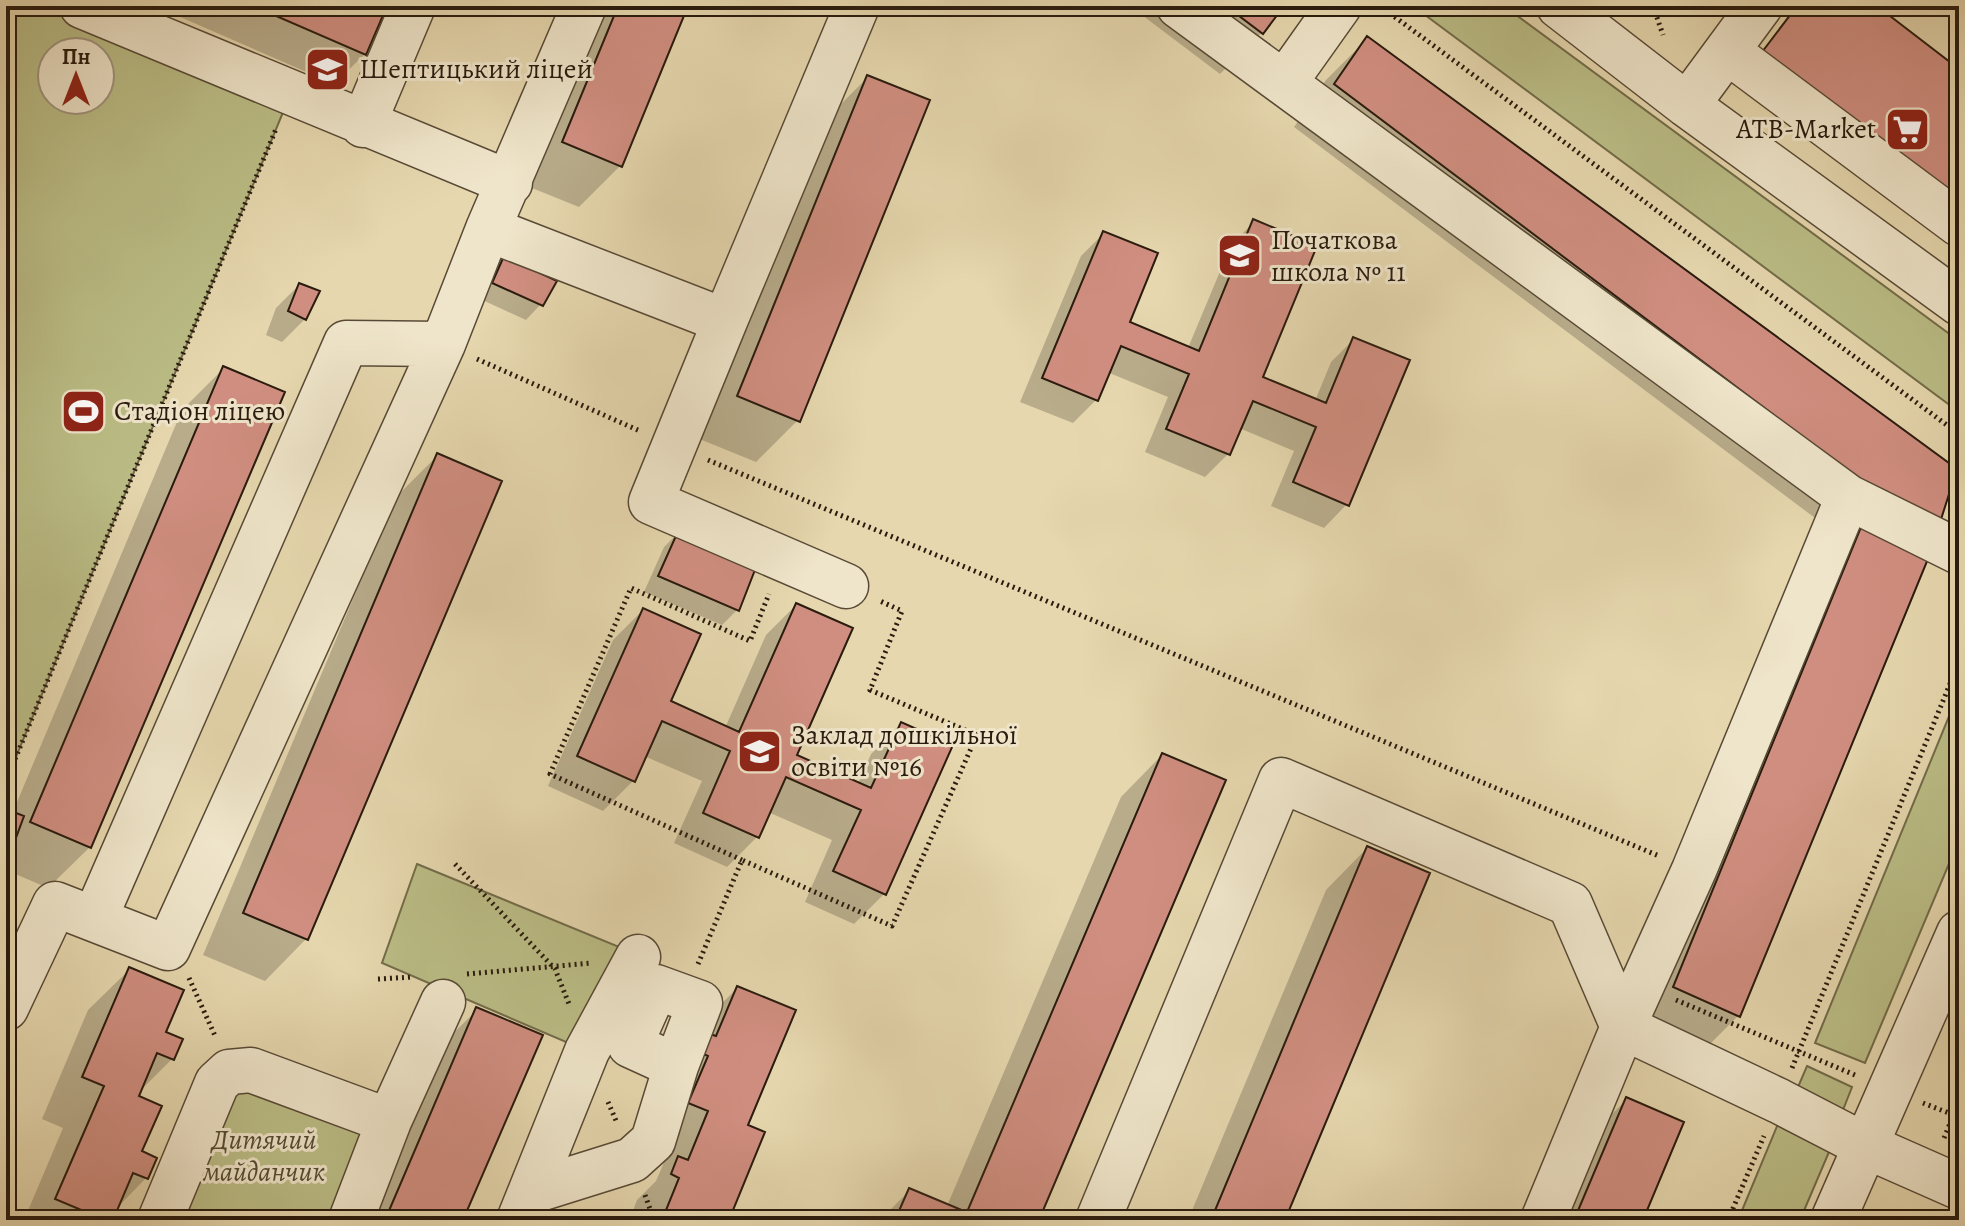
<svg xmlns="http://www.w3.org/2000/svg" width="1965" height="1226" font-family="Alegreya,serif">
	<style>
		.green { fill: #bbbd86; stroke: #726c4a; stroke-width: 2; fill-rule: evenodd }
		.shadow { fill: #0003 }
		.building { fill: #d08e80; stroke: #291b0e; stroke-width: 2 }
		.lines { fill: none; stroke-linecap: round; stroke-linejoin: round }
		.minor-casing { stroke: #584a36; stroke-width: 47 }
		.path { stroke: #291b0e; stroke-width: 5; stroke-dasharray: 2 4; stroke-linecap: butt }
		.minor { stroke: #efe5ca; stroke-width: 44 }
		.labels { text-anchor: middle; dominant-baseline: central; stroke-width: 6; stroke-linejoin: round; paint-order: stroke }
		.poi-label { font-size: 28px; fill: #291b0e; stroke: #efe5ca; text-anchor: start }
		.park-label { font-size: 28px; font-style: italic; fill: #554c32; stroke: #efe5ca }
	</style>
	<rect width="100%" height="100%" fill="#e6d7ae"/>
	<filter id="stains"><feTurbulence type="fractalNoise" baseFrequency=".0025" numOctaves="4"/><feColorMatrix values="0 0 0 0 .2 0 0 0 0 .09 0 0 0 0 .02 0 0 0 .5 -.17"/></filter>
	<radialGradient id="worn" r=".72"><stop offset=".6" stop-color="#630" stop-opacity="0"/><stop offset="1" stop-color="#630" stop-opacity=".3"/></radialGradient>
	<path class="green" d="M6 6H83L291 93 6 781ZM52 52H100V100H52Z
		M1413 6H1504L1959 341V412Z
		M1959 692V840L1865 1063 1815 1043Z
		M417 864 629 951 587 1051 382 963Z
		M1807 1066 1852 1087 1841 1115 1795 1094Z
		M229 1072 379 1135 344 1220H168Z
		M1780 1119 1832 1145 1800 1220H1738Z"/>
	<path class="shadow" d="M155 6H385L365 54 334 84Z
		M595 6H686L621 165 579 207 522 184Z
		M1130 6H1281L1262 32 1220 74Z
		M1367 39 1954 470 1738 1016 1697 1057 1633 1029 1847 542 1294 127 1326 80Z
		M868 77 798 420 756 462 697 438 826 119Z
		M1254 222 1260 378 1315 401 1331 362 1354 339 1347 504 1324 528 1271 506 1294 451 1239 428 1228 454 1205 477 1145 452 1168 397 1107 372 1096 400 1073 423 1020 402 1081 256 1104 233 1127 323 1188 348 1231 245Z
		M505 258 541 304 526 320 478 298 489 273Z
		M299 285 305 319 282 342 266 335 276 308Z
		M224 368 90 847 48 888 6 870V812L12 814 182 410Z
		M437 456 306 939 265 981 203 955 396 497Z
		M679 532 737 610 722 625 644 592 664 547Z
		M796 605 794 756 858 784 871 754 901 724 884 894 854 924 805 902 832 840 768 812 757 837 727 867 674 843 702 781 644 756 633 781 603 811 548 786 613 640 643 610 668 702 725 728 766 635Z
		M1162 755 1037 1220H880L910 1190 947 1206 1121 797Z
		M1367 848 1283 1220H1188L1326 890Z
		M130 969 164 1033 172 1059 138 1093 140 1152 154 1159 146 1178 116 1209 111 1220H24L63 1128 42 1119 88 1010Z
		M737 988 746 1126 726 1220H639L631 1216 637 1200 656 1181 668 1153 696 1030Z
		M477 1010 461 1220H363L435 1051Z
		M1626 1100 1641 1220H1552L1585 1141Z"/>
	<path class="building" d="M253 6H387L366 55Z
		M618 6H688L622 167 562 142Z
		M1226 6H1284L1263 34Z
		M1797 6H1877L1959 69V189L1950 201 1759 56Z
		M1367 36 1957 469 1930 554 1901 511 1334 84Z
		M867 75 930 100 800 422 737 396Z
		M1253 219 1317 246 1263 377 1326 403 1353 337 1410 360 1349 506 1293 482 1316 427 1253 401 1230 455 1166 429 1189 374 1121 346 1098 401 1042 378 1103 231 1158 253 1130 322 1199 351Z
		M504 256 557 281 543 306 492 283Z
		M299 283 320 291 306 320 288 311Z
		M223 366 285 392 91 848 30 822Z
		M437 453 502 481 308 940 243 913Z
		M1863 522 1930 554 1740 1017 1673 987Z
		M679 529 758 562 739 611 658 576Z
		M796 603 853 628 797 755 871 788 901 722 953 745 886 895 833 871 861 810 786 777 759 838 703 813 730 751 662 721 635 782 577 756 643 608 701 634 671 701 739 732Z
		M1162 753 1226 780 1039 1220H986L967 1212Z
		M6 809 24 816 6 865Z
		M1367 846 1430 873 1285 1220H1211Z
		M129 967 184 990 166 1032 183 1039 174 1060 157 1053 139 1096 162 1106 142 1151 157 1158 148 1179 133 1173 113 1220H105L55 1199 104 1086 82 1077Z
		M737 986 796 1010 748 1125 765 1132 729 1220H662L679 1178 671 1174 678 1156 688 1160 708 1111 688 1103 708 1056 699 1052 707 1033 716 1036Z
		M476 1007 543 1035 463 1220H385Z
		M1626 1097 1684 1122 1643 1220H1574Z
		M909 1188 976 1216 974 1220H895Z"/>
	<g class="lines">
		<defs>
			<path id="minor" d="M82 6 510 183
				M1179 6 1848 497 1959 552
				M1559 6 1687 105 1959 303
				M1727 51 1959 224
				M1285 82 1339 6
				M1687 105 1760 6
				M363 125 413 6
				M488 229 725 321 857 6
				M725 321 651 502 846 586
				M95 918 346 343 443 344
				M6 1008 55 904 168 948 443 344 488 229 584 6
				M533 1191 632 1160 653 1141 676 1066 630 1045 656 987 700 1003 676 1066
				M160 1220 217 1083 229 1072 251 1070 389 1121
				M351 1220 389 1121 443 1002
				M519 1220 587 1051 638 957
				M1098 1220 1281 780 1570 904 1623 1027 1779 1101 1866 1146 1959 1187
				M1543 1220 1623 1027 1694 870 1848 497
				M1833 1220 1959 933"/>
		</defs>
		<use href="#minor" class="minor-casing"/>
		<path class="path" d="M1380 6 1959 434
			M1653 6 1663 35
			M477 359 640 431
			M708 460 1659 856
			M6 781 276 129
			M742 860 550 774 631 588 750 641 769 594
			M455 864 555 969 569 1004
			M698 964 742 860 892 926 977 735 870 690 902 611 880 601
			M467 974 592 963
			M189 978 216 1038
			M378 979 413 977
			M1676 1000 1855 1075
			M1792 1068 1959 662
			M608 1102 617 1123
			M1923 1103 1954 1115
			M1944 1138 1959 1102
			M645 1195 654 1220
			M1728 1220 1764 1136"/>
		<use href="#minor" class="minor"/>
	</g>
	<defs>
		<symbol id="school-square" viewBox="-11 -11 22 22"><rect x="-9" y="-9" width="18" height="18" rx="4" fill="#8f2418" stroke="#efe5ca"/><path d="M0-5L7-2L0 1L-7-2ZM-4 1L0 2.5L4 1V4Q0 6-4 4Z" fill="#fff"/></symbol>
		<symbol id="supermarket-square" viewBox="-11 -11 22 22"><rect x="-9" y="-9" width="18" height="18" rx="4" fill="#8f2418" stroke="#efe5ca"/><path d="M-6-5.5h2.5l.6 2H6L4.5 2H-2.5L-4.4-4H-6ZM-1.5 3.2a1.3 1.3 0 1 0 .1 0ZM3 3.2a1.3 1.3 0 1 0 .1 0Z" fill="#fff"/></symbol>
		<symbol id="stadium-square" viewBox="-11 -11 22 22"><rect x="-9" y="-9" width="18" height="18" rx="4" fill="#8f2418" stroke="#efe5ca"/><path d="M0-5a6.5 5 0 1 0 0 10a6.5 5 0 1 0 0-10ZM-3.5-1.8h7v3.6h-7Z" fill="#fff"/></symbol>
	</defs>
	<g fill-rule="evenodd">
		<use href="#school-square" x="302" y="44" width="51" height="51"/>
		<use href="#supermarket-square" x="1882" y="104" width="51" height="51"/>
		<use href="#school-square" x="1214" y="230" width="51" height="51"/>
		<use href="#stadium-square" x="58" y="386" width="51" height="51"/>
		<use href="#school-square" x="734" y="726" width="51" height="51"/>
	</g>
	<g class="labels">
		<g class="poi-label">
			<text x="359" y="69">Шептицький ліцей</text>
			<text x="1876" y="129" text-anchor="end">ATB-Market</text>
			<text x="1271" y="240">Початкова<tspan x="1271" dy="32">школа № 11</tspan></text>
			<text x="114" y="411">Стадіон ліцею</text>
			<text x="791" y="735">Заклад дошкільної<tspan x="791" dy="32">освіти №16</tspan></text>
		</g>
		<g class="park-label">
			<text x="264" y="1140">Дитячий<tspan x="264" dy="32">майданчик</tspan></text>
		</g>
	</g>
	<rect width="1965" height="1226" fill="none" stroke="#e6d7ae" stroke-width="32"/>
	<rect x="8" y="8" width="1949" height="1210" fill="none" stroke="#291b0e" stroke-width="4"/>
	<rect x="16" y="16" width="1933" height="1194" fill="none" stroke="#291b0e" stroke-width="2"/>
	<g transform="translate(76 76)"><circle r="38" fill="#efe5ca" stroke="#a0947f" stroke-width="2"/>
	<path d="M0-6L14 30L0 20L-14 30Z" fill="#8f2418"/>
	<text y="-12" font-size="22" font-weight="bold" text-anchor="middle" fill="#291b0e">Пн</text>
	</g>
	<rect width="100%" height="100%" filter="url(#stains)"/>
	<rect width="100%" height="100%" fill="url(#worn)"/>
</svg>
